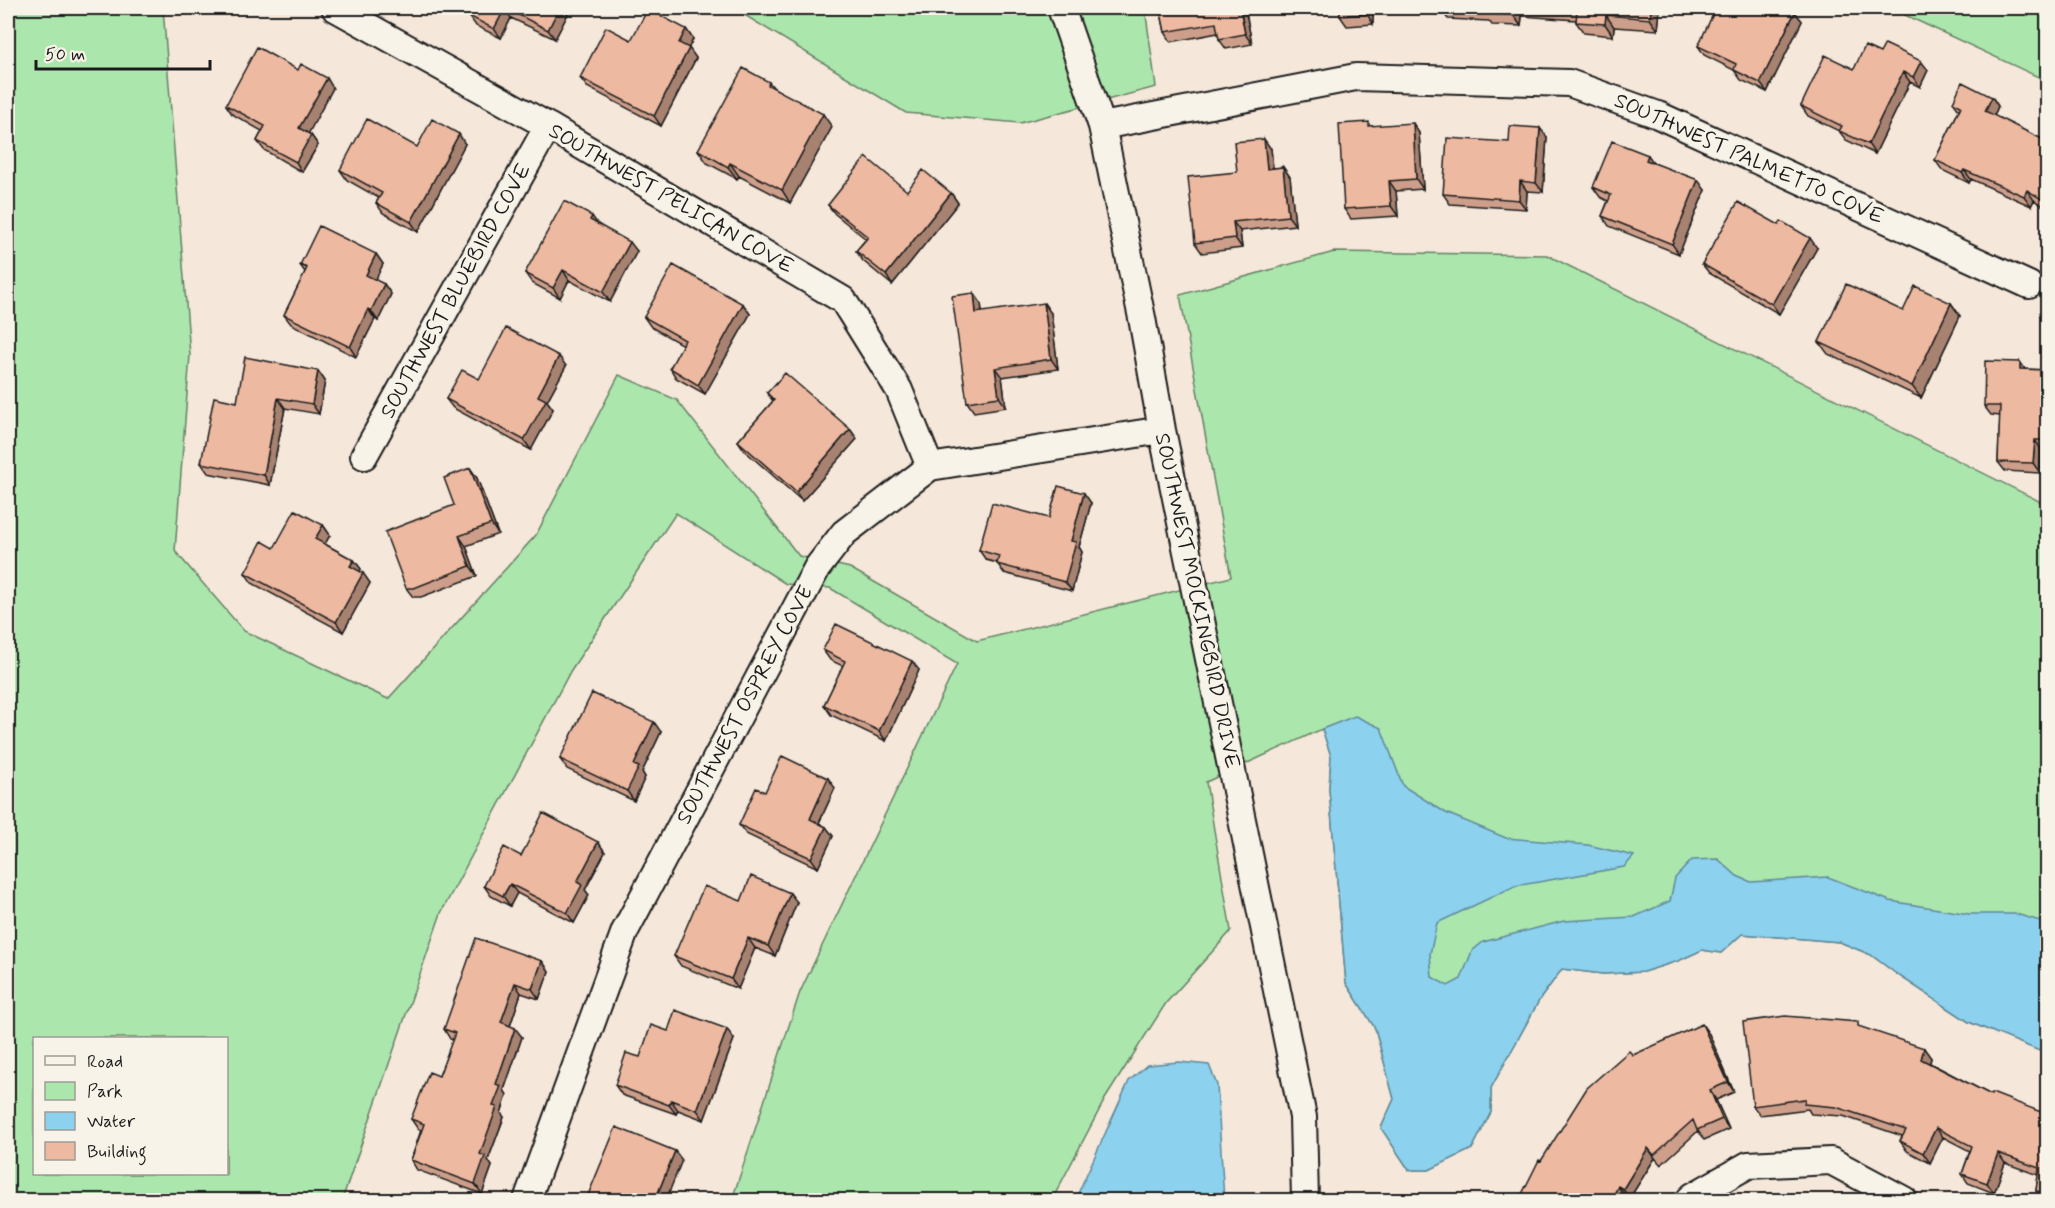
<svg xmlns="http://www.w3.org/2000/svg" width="2055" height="1208" font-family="Mynerve,sans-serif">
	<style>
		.green { fill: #abe6ac; stroke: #648164; stroke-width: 1.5; fill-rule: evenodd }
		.water { fill: #8cd1ee; stroke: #5f899a; stroke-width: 1.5 }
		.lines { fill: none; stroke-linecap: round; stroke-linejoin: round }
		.street-casing { stroke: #1c1c1c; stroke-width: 30 }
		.street { stroke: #f7f3e8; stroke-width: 26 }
		.wall { fill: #cd9f8a; stroke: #1c1c1c; stroke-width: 1.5 }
		.shaded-wall { fill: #a78271; stroke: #1c1c1c; stroke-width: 1.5 }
		.building { fill: #eeb9a1; stroke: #1c1c1c; stroke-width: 1.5 }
		.labels { text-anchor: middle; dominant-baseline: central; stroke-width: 6; stroke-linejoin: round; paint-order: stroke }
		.street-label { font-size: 21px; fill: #1c1c1c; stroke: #f7f3e8 }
	</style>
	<rect width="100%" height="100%" fill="#f5e7da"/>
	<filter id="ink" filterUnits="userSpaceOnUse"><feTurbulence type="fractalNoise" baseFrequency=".0167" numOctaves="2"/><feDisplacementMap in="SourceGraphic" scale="12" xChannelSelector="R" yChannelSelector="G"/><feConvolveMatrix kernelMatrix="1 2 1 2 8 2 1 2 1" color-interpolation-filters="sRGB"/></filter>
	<g filter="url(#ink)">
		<path class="green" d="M8 8H163L190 355 175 551 244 631 388 699 536 535 619 375 677 400 799 556 850 568 977 641 1231 577 1180 295 1334 252 1547 255 2047 505V1054L1969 1022 1898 975 1871 955 1840 942 1742 934 1721 953 1702 950 1678 961 1643 972 1603 974 1562 969 1540 999 1491 1088V1112L1472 1149 1429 1170H1409L1381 1128 1394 1099 1375 1028 1346 983 1329 789 1331 756 1322 729 1206 782 1231 931 1166 1003 1105 1099 1052 1200H732L800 992 957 664 830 588 786 584 676 513 571 670 441 913 342 1200H8ZM34 1038H226V1174H34Z
			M733 8H1145L1156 87 1020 123 906 113Z
			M1890 8H2047V81Z"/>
		<path class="water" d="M1355 716 1381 728 1403 786 1446 813 1506 838 1588 845 1634 856 1624 867 1515 886 1437 923 1430 954 1432 977 1448 986 1461 979 1472 951 1483 942 1564 921 1634 917 1670 901 1675 878 1692 860 1718 859 1737 876 1751 882 1828 877 1890 901 1969 914H2016L2047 923V1054L1969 1022 1898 975 1871 955 1840 942 1742 934 1721 953 1702 950 1678 961 1643 972 1603 974 1562 969 1540 999 1491 1088V1112L1472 1149 1429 1170H1409L1381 1128 1394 1099 1375 1028 1346 983 1329 789 1331 756 1322 729Z
			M1179 1062 1209 1065 1217 1085 1224 1200H1075L1129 1081 1147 1065Z"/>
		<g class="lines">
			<defs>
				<path id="street" d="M335 8 548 126 843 300 899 390 930 467
					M1061 8 1102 126 1142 318 1162 430 1303 1117 1305 1200
					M1102 126 1356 77 1569 83 1658 115 2029 285
					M364 456 548 126
					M527 1200 625 931 817 568 844 533 930 467 1162 430
					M1689 1200 1693 1196 1748 1165 1831 1161 1904 1200"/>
			</defs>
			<use href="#street" class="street-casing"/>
			<use href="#street" class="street"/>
		</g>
		<path class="wall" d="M473 8H571L555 39 511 18 501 38 476 26 469 16Z
			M1160 8H1245L1252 44 1226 49 1219 39 1218 33 1171 42 1165 32Z
			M1282 8H1373V24L1347 26 1340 16V11L1286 14Z
			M1423 8H1660L1658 30 1614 27 1613 36 1584 33 1576 22V20L1522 16 1521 26 1492 25 1489 21 1448 19 1445 15 1428 14Z
			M1795 12 1802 21 1767 92 1741 80 1734 70 1704 55 1698 46Z
			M686 29 693 39 688 48 696 58 661 126 587 87 580 78 631 40Z
			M1880 53 1928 70 1920 87 1910 82 1875 154 1846 140 1839 131 1808 116 1801 106 1854 69Z
			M769 82 773 87 832 127 790 203 739 176 737 179 707 163 698 150Z
			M333 88 308 133 311 135 318 145 302 172 264 150 257 141 262 131 232 114 226 105Z
			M1992 97 1998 106 1994 116 2048 142V209L2034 200 2031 206 1971 179 1969 183 1942 170 1935 160 1959 110 1953 102Z
			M1371 126 1419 133 1423 189 1396 191 1398 216 1351 219 1344 209Z
			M1547 137 1543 192 1527 191 1526 209 1450 204 1443 194 1509 142Z
			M465 144 418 232 383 213 376 203 379 198 347 180 340 170 417 147Z
			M1271 149 1273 168 1283 167 1290 177 1295 225 1240 231 1242 248 1202 253 1195 243Z
			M1654 163 1705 190 1679 254 1609 226 1602 216 1608 201 1600 197 1593 187Z
			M907 191 951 193 958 203 892 285 863 261 856 251 866 239 835 214 828 205Z
			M598 224 637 251 610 302 569 280 560 298 532 283 525 273Z
			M1817 248 1779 314 1709 273 1702 264Z
			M376 254 383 264 375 280 384 284 391 294 378 321 375 319 356 357 291 324 284 315 305 272 300 265Z
			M981 303 982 312 1051 313 1058 369 1002 377 1006 407 974 412 967 402Z
			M1951 303 1960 316 1921 398 1828 354 1819 342Z
			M743 304 750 314 705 394 676 378 670 368 683 345 651 327 644 317Z
			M2020 362 2025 369 2048 370V449H2041L2040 473 2005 471 1998 462 2000 416 1991 415 1984 406Z
			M566 366 547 401 553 409 531 450 453 408 446 399 479 379Z
			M318 371 325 381 319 414 285 408 270 485 208 473 201 463 237 402Z
			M767 393 850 429 857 439 802 501 745 451 738 441 773 401Z
			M470 468 477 478 498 534 466 546 477 576 421 597H413L406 588 454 505Z
			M1091 503 1079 547 1082 552 1072 591 1004 573 997 563 986 560 979 550 1049 518Z
			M323 525 330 535 325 544 354 560 361 569 360 571 370 583 343 632 252 583 245 573 274 548Z
			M823 650 919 670 886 741 831 715 824 705 843 666 830 660Z
			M661 732 642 772 645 777 634 801 567 769 560 759Z
			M835 788 819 823 826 827 833 836 818 868 746 834 739 825 765 792Z
			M598 842 605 852 585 890 589 895 574 923 517 893 510 906 491 896 484 886 521 856Z
			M741 901 797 902 775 956 755 948 738 989 681 966 674 956Z
			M542 961 549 971 539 999 521 993 510 1026 522 1037 504 1090 507 1095 501 1113 504 1117 488 1160 492 1166 482 1194 417 1170 411 1160 421 1130 418 1129 411 1119 439 1076 453 1040 450 1039 444 1029Z
			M1862 1028 1931 1058 1930 1063 1991 1095 2046 1114 2048 1108V1200H2043L2036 1191 2038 1175 2005 1163 1994 1193 1968 1183 1962 1174 1970 1151 1943 1137 1930 1163 1907 1151 1900 1141 1902 1136 1843 1116 1811 1114 1808 1109 1760 1115 1753 1106Z
			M668 1031 734 1039 704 1120 678 1110 676 1114 622 1095 615 1085 640 1057Z
			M1709 1034 1734 1092 1716 1100 1729 1129 1704 1140 1698 1131 1661 1165 1655 1158 1629 1199 1625 1196 1541 1161 1633 1055Z"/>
		<path class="shaded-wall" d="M505 8 511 18 501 38 494 29Z
			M559 8H571L555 39 548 30Z
			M1240 8H1245L1252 44 1245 34Z
			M1366 8H1373V24L1367 14Z
			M1514 8H1516L1522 16 1521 26 1513 15Z
			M1651 8H1660L1658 30 1650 19Z
			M1795 12 1802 21 1767 92 1760 83Z
			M1606 15 1614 27 1613 36 1605 24Z
			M686 29 693 39 686 53 679 43Z
			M689 48 696 58 661 126 654 116Z
			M1921 61 1928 70 1920 87 1913 77Z
			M1903 72 1910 82 1875 154 1868 144Z
			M327 78 333 88 306 138 299 128Z
			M1992 97 1998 106 1992 121 1985 111Z
			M823 114 832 127 790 203 782 190Z
			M1413 123 1419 133 1423 189 1416 179Z
			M1540 128 1547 137 1543 192 1536 183Z
			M459 134 465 144 418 232 411 222Z
			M311 135 318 145 302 172 296 162Z
			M1264 139 1271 149 1274 179 1267 169Z
			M1648 155 1655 165 1646 160Z
			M730 163 739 176 737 179 728 167Z
			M1283 167 1290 177 1295 225 1288 216Z
			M1964 170 1971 179 1969 183 1962 173Z
			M1698 180 1705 190 1679 254 1672 244Z
			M1389 181 1396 191 1398 216 1391 206Z
			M1520 181 1527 191 1526 209 1519 200Z
			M2027 190 2034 200 2031 206 2024 196Z
			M951 193 958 203 892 285 886 275Z
			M592 216 599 226 590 220Z
			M1233 222 1240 231 1242 248 1235 238Z
			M1810 238 1817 248 1779 314 1772 304Z
			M630 242 637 251 610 302 603 292Z
			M376 254 383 264 373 285 366 275Z
			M563 270 569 280 560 298 553 288Z
			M384 284 391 294 378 321 371 311Z
			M974 293 981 303 983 323 976 313Z
			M1044 303 1051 313 1058 369 1051 359Z
			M1951 303 1960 316 1921 398 1912 386Z
			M743 304 750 314 705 394 698 385Z
			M368 309 375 319 356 357 350 347Z
			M559 356 566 366 547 401 553 409 531 450 524 440 538 396Z
			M2020 362 2027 372 2020 369Z
			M995 368 1002 377 1006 407 999 397Z
			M318 371 325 381 319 414 312 404Z
			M278 398 285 408 270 485 264 475Z
			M850 429 857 439 802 501 796 492Z
			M2035 440 2041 449 2040 473 2033 463Z
			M470 468 477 478 498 534 491 524Z
			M1084 493 1091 503 1079 547 1082 552 1072 591 1065 582 1071 541Z
			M323 525 330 535 322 549 315 539Z
			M459 536 466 546 477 576 470 566Z
			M354 560 361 569 357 576 350 566Z
			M363 573 370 583 343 632 336 622Z
			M912 661 919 670 886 741 879 731Z
			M654 722 661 732 642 772 645 777 634 801 627 791 634 765Z
			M828 778 835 788 816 829 810 819Z
			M826 827 833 836 818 868 811 858Z
			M598 842 605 852 585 890 589 895 574 923 567 913 577 882Z
			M510 884 517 893 510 906 503 896Z
			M790 893 797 902 775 956 768 946Z
			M748 938 755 948 738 989 731 979Z
			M542 961 549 971 539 999 532 989Z
			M515 983 521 993 508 1032 501 1022Z
			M1702 1024 1709 1034 1734 1092 1728 1082Z
			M515 1028 522 1037 504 1090 507 1095 501 1113 504 1117 488 1160 492 1166 482 1194 475 1184 480 1154 496 1084Z
			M727 1029 734 1039 704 1120 697 1110Z
			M1924 1048 1931 1058 1928 1069 1921 1059Z
			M1710 1090 1716 1100 1729 1129 1722 1119Z
			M671 1100 678 1110 676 1114 669 1105Z
			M1936 1128 1943 1137 1930 1163 1923 1153Z
			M1648 1148 1655 1158 1629 1199 1623 1189Z
			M675 1151 682 1160 666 1200H655Z
			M1998 1153 2005 1163 1994 1193 1987 1183Z
			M1618 1186 1625 1196 1622 1200H1611Z"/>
		<path class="building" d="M473 8H559L548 30 505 8 494 29 469 16Z
			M1160 8H1240L1245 34 1219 39 1216 23 1165 32Z
			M1340 8H1366L1367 14 1340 16Z
			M1440 8H1514L1513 15 1484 14V10Z
			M1551 8H1651L1650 19 1606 15 1605 24 1576 22 1577 10Z
			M1716 8H1787L1795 12 1760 83 1734 70 1736 64 1698 46Z
			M648 9 686 29 679 43 689 48 654 116 580 78 606 27 631 40Z
			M1885 44 1921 61 1913 77 1903 72 1868 144 1839 131 1842 126 1801 106 1825 55 1854 69 1865 46 1880 53Z
			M257 47 298 70 301 64 327 78 299 128 311 135 296 162 257 141 265 126 226 105Z
			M743 68 769 82 768 85 823 114 782 190 730 163 728 167 698 150Z
			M1962 82 1992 97 1985 111 2048 142V203L2027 190 2024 196 1964 170 1962 173 1935 160 1961 106 1953 102Z
			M367 119 417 147 432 119 459 134 411 222 376 203 382 193 340 170Z
			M1369 122V126L1413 123 1416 179 1389 181 1391 206 1344 209 1339 124Z
			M1510 126 1540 128 1536 183 1520 181 1519 200 1443 194 1447 138 1509 142Z
			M1264 139 1267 169 1283 167 1288 216 1233 222 1235 238 1195 243 1188 177 1237 172 1234 142Z
			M1612 141 1648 155 1646 160 1698 180 1672 244 1602 216 1611 195 1593 187Z
			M866 157 907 191 923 170 951 193 886 275 856 251 868 237 828 205Z
			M564 201 592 216 590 220 630 242 603 292 563 270 553 288 525 273Z
			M1738 202 1779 225 1781 221 1810 238 1772 304 1702 264Z
			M319 226 376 254 366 275 384 284 371 311 368 309 350 347 284 315 307 268 300 265Z
			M673 265 743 304 698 385 670 368 685 340 644 317Z
			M1846 284 1903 311 1915 286 1951 303 1912 386 1819 342Z
			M974 293 976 313 1044 303 1051 359 995 368 999 397 967 402 952 296Z
			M506 328 559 356 538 396 546 400 524 440 446 399 462 370 479 379Z
			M245 357 318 371 312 404 278 398 264 475 201 463 214 397 237 402Z
			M1985 361 2020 362V369L2048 370V440H2035L2033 463 1998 462 2000 406H1984Z
			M785 373 850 429 796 492 738 441 774 400 767 393Z
			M470 468 491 524 459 536 470 566 414 588H406L385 532 454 505 444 478Z
			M1058 486 1084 493 1071 541 1076 542 1065 582 997 564 999 556 979 550 992 503 1049 518Z
			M295 510 323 525 315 539 354 560 350 566 363 573 336 622 245 573 262 541 274 548Z
			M836 624 912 661 879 731 824 705 845 661 823 650Z
			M592 693 654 722 634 765 639 767 627 791 560 759Z
			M782 756 828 778 810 819 826 827 811 858 739 825 756 788 765 792Z
			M543 813 598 842 577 882 582 885 567 913 510 884 503 896 484 886 504 847 521 856Z
			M751 876 790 893 768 946 748 938 731 979 674 956 704 886 741 901Z
			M476 938 542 961 532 989 515 983 501 1022 515 1028 496 1084 501 1086 493 1106 497 1107 480 1154 485 1156 475 1184 411 1160 424 1124 411 1119 429 1072 439 1076 455 1033 444 1029Z
			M675 1010 727 1029 697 1110 671 1100 669 1105 615 1085 626 1053 640 1057 651 1025 668 1031Z
			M1785 1016 1858 1022V1026L1924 1048 1921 1059 1991 1095 1992 1093 2046 1114 2047 1107 2048 1108V1192L2036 1191 2039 1168 1998 1153 1987 1183 1962 1174 1972 1146 1936 1128 1923 1153 1900 1141 1906 1130 1836 1107 1804 1104 1805 1099 1753 1106 1743 1022Z
			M1702 1024 1728 1082 1710 1090 1722 1119 1697 1130 1693 1120 1654 1155 1648 1148 1623 1189 1618 1186 1611 1200H1519L1539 1160 1541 1161 1587 1088 1629 1051 1633 1055Z
			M616 1127 675 1151 655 1200H586Z"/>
	</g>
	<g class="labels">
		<g class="street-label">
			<text transform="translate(1749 159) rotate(24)">SOUTHWEST PALMETTO COVE</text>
			<text transform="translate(671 199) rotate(30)">SOUTHWEST PELICAN COVE</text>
			<text transform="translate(456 291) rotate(-61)">SOUTHWEST BLUEBIRD COVE</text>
			<text transform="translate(1197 601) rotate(78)">SOUTHWEST MOCKINGBIRD DRIVE</text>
			<text transform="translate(745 705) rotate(-62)">SOUTHWEST OSPREY COVE</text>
		</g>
	</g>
	<rect width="2055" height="1208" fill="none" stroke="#f7f3e8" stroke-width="30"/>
	<rect x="15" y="15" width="2025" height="1178" fill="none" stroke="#1c1c1c" stroke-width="2" filter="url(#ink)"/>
	<rect x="33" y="1037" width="195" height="138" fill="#f7f3e8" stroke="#9f9d96" stroke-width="1.5"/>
	<rect x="45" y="1056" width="30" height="9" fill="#f7f3e8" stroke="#9f9d96" stroke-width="1.5"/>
	<text x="87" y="1067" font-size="18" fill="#1c1c1c">Road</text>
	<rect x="45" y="1082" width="30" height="18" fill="#abe6ac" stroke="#9f9d96" stroke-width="1.5"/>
	<text x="87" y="1097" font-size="18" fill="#1c1c1c">Park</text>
	<rect x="45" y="1112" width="30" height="18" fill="#8cd1ee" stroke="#9f9d96" stroke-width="1.5"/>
	<text x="87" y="1127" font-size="18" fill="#1c1c1c">Water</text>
	<rect x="45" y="1142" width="30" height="18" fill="#eeb9a1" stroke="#9f9d96" stroke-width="1.5"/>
	<text x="87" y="1157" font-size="18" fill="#1c1c1c">Building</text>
	<path d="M36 60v9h174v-9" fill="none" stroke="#1c1c1c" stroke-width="3"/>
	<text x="45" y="60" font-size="18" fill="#1c1c1c" stroke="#f7f3e8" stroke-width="4.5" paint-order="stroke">50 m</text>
</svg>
